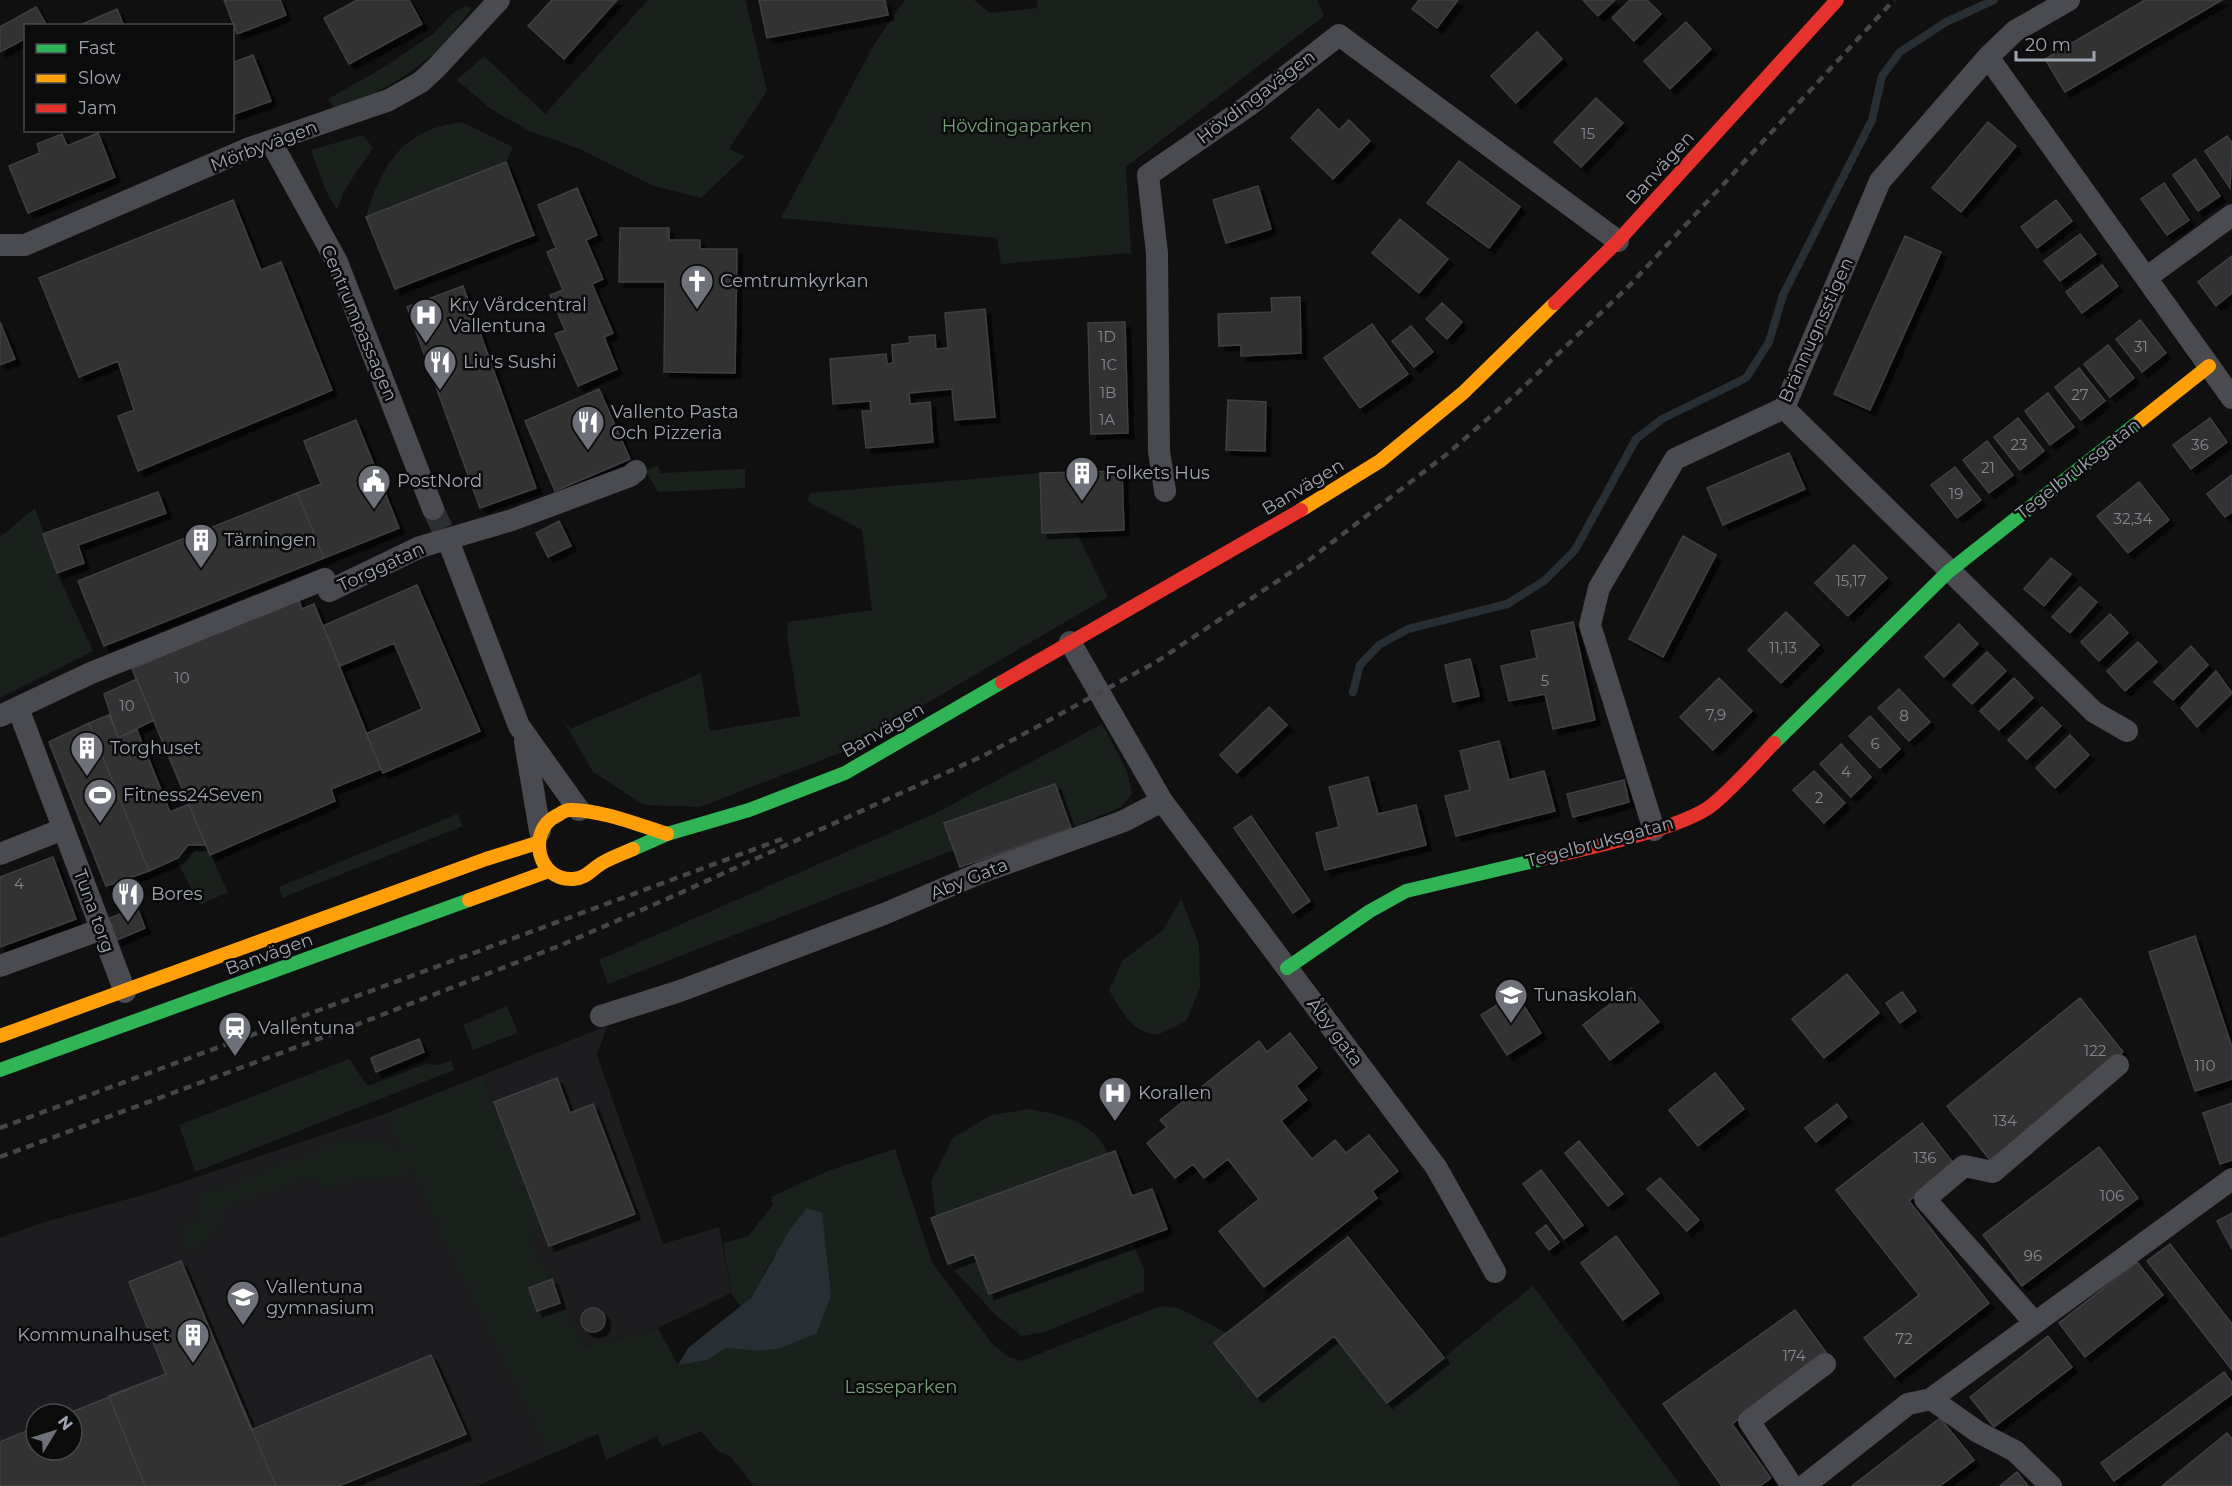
<svg xmlns="http://www.w3.org/2000/svg" width="2232" height="1486" font-family="Montserrat,sans-serif">
	<style>
		.built { fill: #1d1d1f; fill-rule: evenodd }
		.green { fill: #1a201b }
		.water { fill: #272f35 }
		.lines { fill: none; stroke-linecap: round; stroke-linejoin: round }
		.stream { stroke: #272f35; stroke-width: 8 }
		.building { fill: #303033; stroke: #3e4044; stroke-width: 1.5; filter: url(#shadow) }
		.street-tunnel { stroke: #2d2e30; stroke-width: 22; stroke-dasharray: 22 11; stroke-linecap: butt }
		.street { stroke: #4a4b50; stroke-width: 22 }
		.fast { stroke: #30b455; stroke-width: 14 }
		.slow { stroke: #ff9f0a; stroke-width: 14 }
		.jam { stroke: #e5322d; stroke-width: 14 }
		.rail { stroke: #454649; stroke-width: 4.5; stroke-dasharray: 8 6; stroke-linecap: butt }
		.labels { text-anchor: middle; dominant-baseline: central; stroke-width: 5; stroke-linejoin: round; paint-order: stroke }
		.number-label { font-size: 15px; fill: #848892 }
		.street-label { font-size: 18px; fill: #a0a5b2; stroke: #0b0b0c }
		.park-label { font-size: 18px; fill: #779e7a; stroke: #0b0b0c }
		.poi-label { font-size: 18px; fill: #a0a5b2; stroke: #0b0b0c; text-anchor: start }
	</style>
	<defs>
		<filter id="shadow"><feDropShadow dx="5.5" dy="5.5" stdDeviation="0" flood-color="#0009"/></filter>
	</defs>
	<rect width="100%" height="100%" fill="#101010"/>
	<path class="built" d="M607 1026 597 1055 663 1244 719 1227 731 1293 658 1328 584 1346 530 1239 541 1227 483 1075Z
		M384 1114 549 1455 477 1486H0V1238L38 1224 153 1192ZM36 1414H72V1450H36Z"/>
	<path class="green" d="M648 0H745L746 2 767 91 729 149 745 156 701 198 654 186 580 149 529 131 491 109 457 80 484 56 545 114Z
		M905 0H974L990 13 1038 8 1037 0H1317L1324 16 1126 167 1131 253 1001 264 997 238 781 218 875 43Z
		M466 6 472 8C460 23 448 41 433 54 405 79 371 97 335 109L328 99 386 66 433 34 453 13Z
		M462 122 513 147 506 162 366 217C382 163 403 129 462 122Z
		M363 135 373 148 345 189 337 210 325 189 311 150Z
		M657 465 661 473 745 469V488L658 492 646 471Z
		M1040 473 1042 532H1076L1108 597 845 751 700 807 644 805 593 772 563 720 570 729 701 673 710 731 800 716 787 636 788 622 872 610 862 530 807 501 811 493Z
		M35 508 57 573 93 651 0 698V537Z
		M1102 724 1127 771 1132 794 1121 807 1071 828 1055 784 944 823 954 850 608 984 599 960 938 812Z
		M457 814 463 826 282 898 279 887Z
		M206 845 228 892 200 905 176 859Z
		M1181 899 1199 944 1200 988 1187 1020C1179 1024 1170 1030 1161 1033 1136 1040 1120 1008 1109 990L1123 960 1163 930Z
		M507 1006 518 1033 473 1050 463 1025Z
		M349 1059 368 1086 425 1064 439 1065 451 1060 454 1070 195 1172 179 1125Z
		M483 1075 541 1227 530 1239 584 1346 658 1328 678 1365 707 1360 726 1348 759 1351 775 1254 751 1298 741 1307 731 1293 723 1243 748 1236 773 1205 771 1197 830 1170 895 1149 932 1262 992 1344 1009 1357 1021 1361 1160 1306 1178 1308 1227 1333 1214 1344 1256 1397 1334 1336 1387 1403 1533 1286 1681 1486H754L732 1458 718 1451 701 1431 662 1447 657 1436 606 1460 598 1434 549 1455 406 1162 411 1176 362 1180 326 1190 313 1177 221 1209 224 1225 192 1254 177 1230 201 1218 200 1195 340 1140H374L401 1151 384 1114Z
		M1029 1109C1064 1115 1100 1123 1110 1161L937 1225 931 1181 953 1138 991 1115Z
		M1132 1242 1144 1269V1291L1045 1332 1021 1336 996 1315 948 1264 974 1254 990 1294Z"/>
	<path class="water" d="M807 1208 822 1213 831 1295 817 1333 781 1348 759 1351 726 1348 707 1360 678 1365 688 1348 751 1298 790 1229Z"/>
	<g class="lines">
		<path class="stream" d="M1353 692 1360 665 1379 645 1408 629 1507 604 1544 581 1575 550 1636 439 1662 419 1746 378 1769 342 1783 295 1872 120 1882 76 1900 52 1946 22 1994 0"/>
	</g>
	<path class="building" d="M224 0H280L286 15 237 34Z
		M357 0H409L422 24 349 64 324 18Z
		M552 0H617L564 59 528 26Z
		M759 0H885L888 15 767 38Z
		M1419 0H1458L1437 28 1412 9Z
		M1583 0H1615L1598 16Z
		M1630 0H1647L1661 14 1634 41 1612 18Z
		M2145 0H2222L2065 92 2045 59Z
		M36 7 47 26H26V38L0 52V27Z
		M117 9 124 26H78Z
		M1686 22 1711 49 1670 89 1644 61Z
		M1537 32 1562 59 1516 103 1491 76Z
		M253 55 271 101 232 115V63Z
		M1596 98 1623 123 1581 167 1554 142Z
		M1318 109 1339 130 1349 120 1370 141 1333 179 1291 138Z
		M1988 122 2016 146 1961 212 1932 188Z
		M98 133 115 177 28 213 9 166 40 153 37 144 62 134 67 146Z
		M2227 136 2232 143 2230 188 2205 151Z
		M2195 159 2220 196 2198 211 2173 175Z
		M1459 161 1520 207 1489 248 1427 203Z
		M506 162 534 235 395 289 366 217Z
		M2164 183 2189 220 2167 235 2141 199Z
		M1258 186 1271 229 1226 243 1213 200Z
		M577 188 597 235 586 240 603 279 592 284 613 333 604 337 617 369 578 386 555 334 565 330 550 295 563 290 547 252 556 248 538 205Z
		M233 200 261 270 281 262 332 390 138 471 118 416 134 410 118 361 79 377 39 278Z
		M2056 200 2072 221 2037 248 2021 227Z
		M1400 219 1448 259 1419 293 1372 253Z
		M620 228H669V240H700V249H737L735 373 664 372 665 282H619Z
		M2080 234 2096 254 2060 281 2044 261Z
		M1905 236 1941 252 1870 410 1834 394Z
		M2232 256V293L2216 306 2198 282Z
		M2102 265 2118 286 2082 313 2066 292Z
		M463 286 536 488 480 508 407 307Z
		M1300 297 1301 353 1241 356V345L1219 346 1218 314 1272 312 1271 298Z
		M1442 303 1462 322 1447 339 1426 319Z
		M985 309 995 417 955 420 952 389 909 393 910 404 930 402 933 442 866 448 862 411H871L870 401 833 404 830 359 886 354 887 364 893 363 892 345 910 343 909 337 935 335 936 349 948 348 945 313Z
		M2140 320 2166 353 2142 372 2116 339Z
		M0 322 15 359 0 365Z
		M1125 322 1128 433 1091 434 1088 323Z
		M1372 324 1408 374 1360 408 1324 358Z
		M1411 326 1433 352 1414 367 1392 341Z
		M2108 345 2134 378 2110 397 2084 364Z
		M2079 368 2105 401 2081 420 2055 387Z
		M599 389 630 459 555 491 525 421Z
		M2048 393 2074 427 2050 445 2025 411Z
		M1228 400 1266 402 1265 451 1226 450Z
		M2018 418 2044 451 2020 470 1994 437Z
		M2210 418 2227 442 2191 469 2173 445Z
		M356 420 399 528 324 558 297 493 321 484 304 441Z
		M1987 441 2013 475 1989 493 1963 460Z
		M1789 453 1805 489 1723 525 1707 488Z
		M1955 467 1981 500 1957 518 1931 485Z
		M1122 471 1124 530 1042 533 1040 473Z
		M2232 475V512L2225 517 2207 494Z
		M2139 482 2169 520 2128 553 2097 516Z
		M158 492 166 513 78 545 84 563 57 573 43 534Z
		M297 493 324 558 104 646 78 581Z
		M559 521 571 546 548 557 536 533Z
		M1683 536 1716 555 1663 657 1629 639Z
		M1854 545 1887 578 1848 616 1815 583Z
		M2051 558 2071 574 2044 606 2024 589Z
		M417 585 480 731 383 773 366 734 422 709 394 643 340 666 323 626Z
		M2080 587 2097 602 2070 633 2052 617Z
		M298 598 302 609 314 604 381 769 331 789 335 801 210 855 132 669Z
		M1786 612 1819 645 1781 683 1748 650Z
		M2110 614 2128 633 2099 661 2081 642Z
		M1573 622 1595 720 1553 729 1545 694 1509 701 1501 666 1537 658 1531 631Z
		M1959 624 1978 644 1944 677 1925 657Z
		M2138 642 2157 662 2125 691 2107 671Z
		M2191 646 2208 665 2173 700 2154 682Z
		M1987 652 2006 671 1972 704 1953 685Z
		M1470 659 1479 696 1453 702 1445 665Z
		M2216 671 2232 693 2197 727 2181 708Z
		M1719 678 1752 711 1713 750 1680 717Z
		M2014 678 2033 698 1999 730 1980 711Z
		M137 679 154 720 118 738 104 694Z
		M1899 689 1930 722 1909 741 1878 708Z
		M1269 707 1287 725 1237 773 1220 755Z
		M2042 707 2061 726 2027 759 2008 740Z
		M109 715 118 738 137 730 170 812 189 804 206 845H188L178 858 149 871 89 723Z
		M1870 716 1900 749 1880 768 1849 736Z
		M89 723 149 871 106 886 49 742Z
		M2070 735 2089 755 2055 788 2036 768Z
		M1499 741 1509 780 1544 771 1555 811 1456 836 1445 796 1470 790 1460 751Z
		M1841 744 1871 777 1851 797 1820 764Z
		M1814 771 1845 803 1824 823 1793 790Z
		M1368 777 1378 814 1416 805 1426 845 1325 870 1316 833 1339 827 1329 787Z
		M1624 780 1629 802 1573 817 1567 794Z
		M1055 784 1071 828 960 867 944 823Z
		M1251 816 1310 901 1293 913 1234 828Z
		M53 857 76 919 0 947V877Z
		M137 907 145 928 117 940 108 919Z
		M2195 936 2232 1047V1079L2195 1091 2149 952Z
		M1847 974 1879 1013 1824 1058 1792 1019Z
		M1631 988 1659 1022 1610 1060 1583 1025Z
		M1902 992 1916 1011 1900 1023 1886 1003Z
		M1516 993 1541 1033 1507 1055 1481 1015Z
		M2080 998 2123 1052 1990 1160 1947 1106Z
		M1290 1033 1317 1068 1296 1086 1307 1100 1281 1121 1312 1159 1335 1140 1346 1153 1369 1135 1398 1171 1372 1191 1377 1198 1264 1287 1219 1231 1259 1199 1228 1159 1204 1178 1193 1164 1175 1178 1147 1143 1167 1127 1160 1120 1259 1041 1267 1052Z
		M419 1039 424 1052 376 1072 371 1058Z
		M1715 1073 1744 1109 1698 1146 1669 1110Z
		M557 1078 570 1113 593 1104 635 1214 549 1246 494 1102Z
		M2232 1103V1160L2220 1164 2203 1113Z
		M1837 1104 1847 1117 1816 1142 1805 1128Z
		M1922 1123 1955 1165 1909 1201 1989 1303 1895 1377 1864 1338 1919 1295 1836 1190Z
		M1579 1141 1623 1194 1608 1206 1565 1153Z
		M2099 1147 2138 1198 2022 1286 1983 1235Z
		M1115 1151 1132 1196 1152 1189 1167 1229 989 1294 974 1254 948 1264 931 1218Z
		M1541 1170 1583 1225 1564 1239 1523 1184Z
		M1660 1178 1699 1220 1687 1231 1647 1189Z
		M2232 1213V1249L2217 1221Z
		M1546 1225 1559 1242 1549 1250 1536 1233Z
		M1616 1236 1659 1293 1623 1320 1581 1263Z
		M1348 1237 1444 1358 1387 1403 1334 1336 1257 1397 1214 1343Z
		M2170 1244 2232 1324V1370L2147 1261Z
		M181 1261 251 1430 431 1355 466 1434 339 1486H0V1442L36 1427V1450H72V1414H67L166 1374 129 1282Z
		M181 1261 276 1486H145L109 1396 166 1374 129 1282Z
		M2137 1262 2163 1295 2085 1357 2059 1323Z
		M552 1279 560 1303 537 1311 529 1288Z
		M581 1320a12 12 0 1 1 24 0a12 12 0 1 1-24 0Z
		M1795 1310 1828 1355 1732 1424 1771 1478 1760 1486H1722L1663 1404Z
		M2048 1336 2072 1367 1994 1427 1970 1397Z
		M2224 1372 2232 1383V1394L2114 1481 2101 1463Z
		M1940 1418 1974 1460 1940 1486H1852Z
		M2227 1433 2232 1439V1486H2162Z
		M2017 1472 2028 1486H2000Z"/>
	<g class="lines">
		<path class="street-tunnel" d="M433 509 451 548"/>
		<path class="street" d="M1988 57 2232 398
			M271 142 337 262 433 509
			M0 245H25L247 149 389 100 421 82 437 67 499 0
			M2146 278 2232 215
			M1784 408 2094 712 2127 731
			M1165 491 1159 451 1157 253 1148 175 1248 106 1339 35 1618 241
			M451 548 519 726 579 810
			M18 708 125 992
			M0 716 91 673 325 579 329 591 420 547 512 520 630 476 636 471
			M525 742 540 831
			M1162 801 1436 1167 1495 1272
			M1654 830 1590 625 1599 588 1675 459 1784 408 1880 181 1988 57 2015 31 2069 0
			M0 854 63 829
			M0 966 102 929
			M601 1016 680 991 884 914 980 873 1124 821 1162 801 1070 642
			M2035 1323 1925 1199 1964 1166 1993 1172 2118 1065
			M1931 1399 1978 1432 2015 1451 2051 1486
			M1792 1486 1749 1421 1825 1364
			M1804 1486 1908 1404 1931 1399 2232 1179"/>
		<path class="fast" d="M1774 743 1948 572 2141 420
			M633 849 667 834 749 810 845 773 1002 682
			M1287 968 1370 911 1406 891 1542 859
			M0 1070 469 900"/>
		<path class="slow" d="M2141 420 2209 366
			M1301 510 1380 461 1463 393 1555 303
			M633 849C624 853 613 857 604 862 592 868 588 878 573 879 537 881 527 831 556 816 560 814 565 810 569 810 598 809 639 825 667 834
			M469 900 549 871
			M0 1036 486 859 537 843"/>
		<path class="jam" d="M1555 303 1618 241 1837 0
			M1002 682 1301 510
			M1542 859C1583 849 1682 829 1712 805 1734 787 1754 764 1774 743"/>
		<path class="rail" d="M0 1128 782 839
			M0 1157 348 1028 559 946 669 898 985 755 1156 662 1309 560 1447 454 1515 395 1629 286 1894 0"/>
	</g>
	<defs>
		<symbol id="church-pin" viewBox="-11 -11 22 30"><path d="M0 17L-7.5 6A9.5 9.5 0 1 1 7.5 6Z" fill="#6e7179" stroke="#0b0b0c"/><path d="M-1.2-6h2.4v3.5h3.3v2.4h-3.3V6h-2.4V-.1h-3.3v-2.4h3.3Z" fill="#fff"/></symbol>
		<symbol id="hospital-pin" viewBox="-11 -11 22 30"><path d="M0 17L-7.5 6A9.5 9.5 0 1 1 7.5 6Z" fill="#6e7179" stroke="#0b0b0c"/><path d="M-5-5h3v3.5h4V-5h3V5h-3V1.5h-4V5h-3Z" fill="#fff"/></symbol>
		<symbol id="restaurant-pin" viewBox="-11 -11 22 30"><path d="M0 17L-7.5 6A9.5 9.5 0 1 1 7.5 6Z" fill="#6e7179" stroke="#0b0b0c"/><path d="M-5-6h1v4h1v-4h1v4h1v-4h1v5L-1.5 .5V6h-2V.5L-5-1ZM5-6V6H3V1.5H1.5Q1.5-4 5-6Z" fill="#fff"/></symbol>
		<symbol id="building-pin" viewBox="-11 -11 22 30"><path d="M0 17L-7.5 6A9.5 9.5 0 1 1 7.5 6Z" fill="#6e7179" stroke="#0b0b0c"/><path d="M-4-6H4V6H1V3H-1V6H-4ZM-2.5-4.3h1.7v1.8h-1.7ZM.8-4.3h1.7v1.8H.8ZM-2.5-1h1.7V.8h-1.7ZM.8-1h1.7V.8H.8Z" fill="#fff"/></symbol>
		<symbol id="civic-pin" viewBox="-11 -11 22 30"><path d="M0 17L-7.5 6A9.5 9.5 0 1 1 7.5 6Z" fill="#6e7179" stroke="#0b0b0c"/><path d="M-.6-6.5H3V-4.5H.6V-3L4-1V1h2V6H-6V1h2V-1L-.6-3ZM-1.2 2.5V6h2.4V2.5Z" fill="#fff"/></symbol>
		<symbol id="stadium-pin" viewBox="-11 -11 22 30"><path d="M0 17L-7.5 6A9.5 9.5 0 1 1 7.5 6Z" fill="#6e7179" stroke="#0b0b0c"/><path d="M0-5a6.5 5 0 1 0 0 10a6.5 5 0 1 0 0-10ZM-3.5-1.8h7v3.6h-7Z" fill="#fff"/></symbol>
		<symbol id="school-pin" viewBox="-11 -11 22 30"><path d="M0 17L-7.5 6A9.5 9.5 0 1 1 7.5 6Z" fill="#6e7179" stroke="#0b0b0c"/><path d="M0-5L7-2L0 1L-7-2ZM-4 1L0 2.5L4 1V4Q0 6-4 4Z" fill="#fff"/></symbol>
		<symbol id="station-pin" viewBox="-11 -11 22 30"><path d="M0 17L-7.5 6A9.5 9.5 0 1 1 7.5 6Z" fill="#6e7179" stroke="#0b0b0c"/><path d="M-3-6H3Q5-6 5-4V2Q5 4 3 4L4.5 6H3L1.5 4h-3L-3 6H-4.5L-3 4Q-5 4-5 2V-4Q-5-6-3-6ZM-3.5-4v3h7v-3ZM-3.5 1v1.5H-2V1ZM2 1v1.5H3.5V1Z" fill="#fff"/></symbol>
	</defs>
	<g fill-rule="evenodd">
		<use href="#church-pin" x="678" y="262" width="38" height="52"/>
		<use href="#hospital-pin" x="407" y="296" width="38" height="52"/>
		<use href="#restaurant-pin" x="421" y="343" width="38" height="52"/>
		<use href="#restaurant-pin" x="569" y="403" width="38" height="52"/>
		<use href="#building-pin" x="1063" y="454" width="38" height="52"/>
		<use href="#civic-pin" x="355" y="462" width="38" height="52"/>
		<use href="#building-pin" x="182" y="521" width="38" height="52"/>
		<use href="#building-pin" x="68" y="729" width="38" height="52"/>
		<use href="#stadium-pin" x="81" y="776" width="38" height="52"/>
		<use href="#restaurant-pin" x="109" y="875" width="38" height="52"/>
		<use href="#school-pin" x="1492" y="976" width="38" height="52"/>
		<use href="#station-pin" x="216" y="1009" width="38" height="52"/>
		<use href="#hospital-pin" x="1096" y="1074" width="38" height="52"/>
		<use href="#school-pin" x="224" y="1278" width="38" height="52"/>
		<use href="#building-pin" x="174" y="1316" width="38" height="52"/>
	</g>
	<g class="labels">
		<g class="number-label">
			<text x="1588" y="133">15</text>
			<text x="1107" y="336">1D</text>
			<text x="2141" y="346">31</text>
			<text x="1109" y="364">1C</text>
			<text x="1108" y="392">1B</text>
			<text x="2080" y="394">27</text>
			<text x="1107" y="419">1A</text>
			<text x="2019" y="444">23</text>
			<text x="2200" y="444">36</text>
			<text x="1988" y="467">21</text>
			<text x="1956" y="493">19</text>
			<text x="2133" y="518">32,34</text>
			<text x="1851" y="580">15,17</text>
			<text x="1783" y="647">11,13</text>
			<text x="182" y="677">10</text>
			<text x="1545" y="680">5</text>
			<text x="127" y="705">10</text>
			<text x="1716" y="714">7,9</text>
			<text x="1904" y="715">8</text>
			<text x="1875" y="743">6</text>
			<text x="1846" y="771">4</text>
			<text x="1819" y="797">2</text>
			<text x="19" y="883">4</text>
			<text x="2095" y="1050">122</text>
			<text x="2205" y="1065">110</text>
			<text x="2005" y="1120">134</text>
			<text x="1925" y="1157">136</text>
			<text x="2112" y="1195">106</text>
			<text x="2033" y="1255">96</text>
			<text x="1904" y="1338">72</text>
			<text x="1794" y="1355">174</text>
		</g>
		<g class="street-label">
			<text transform="translate(1256 97) rotate(-37)">Hövdingavägen</text>
			<text transform="translate(264 146) rotate(-21)">Mörbyvägen</text>
			<text transform="translate(1660 168) rotate(-48)">Banvägen</text>
			<text transform="translate(359 323) rotate(67)">Centrumpassagen</text>
			<text transform="translate(1816 330) rotate(-66)">Brännugnsstigen</text>
			<text transform="translate(2078 469) rotate(-38)">Tegelbruksgatan</text>
			<text transform="translate(1303 487) rotate(-31)">Banvägen</text>
			<text transform="translate(381 567) rotate(-25)">Torggatan</text>
			<text transform="translate(883 730) rotate(-30)">Banvägen</text>
			<text transform="translate(1600 842) rotate(-15)">Tegelbruksgatan</text>
			<text transform="translate(969 879) rotate(-22)">Aby Gata</text>
			<text transform="translate(94 911) rotate(70)">Tuna torg</text>
			<text transform="translate(269 954) rotate(-20)">Banvägen</text>
			<text transform="translate(1335 1032) rotate(53)">Åby gata</text>
		</g>
		<g class="park-label">
			<text x="1017" y="126">Hövdingaparken</text>
			<text x="901" y="1387">Lasseparken</text>
		</g>
		<g class="poi-label">
			<text x="720" y="281">Cemtrumkyrkan</text>
			<text x="449" y="305">Kry Vårdcentral<tspan x="449" dy="21">Vallentuna</tspan></text>
			<text x="463" y="362">Liu's Sushi</text>
			<text x="611" y="412">Vallento Pasta<tspan x="611" dy="21">Och Pizzeria</tspan></text>
			<text x="1105" y="473">Folkets Hus</text>
			<text x="397" y="481">PostNord</text>
			<text x="224" y="540">Tärningen</text>
			<text x="110" y="748">Torghuset</text>
			<text x="123" y="795">Fitness24Seven</text>
			<text x="151" y="894">Bores</text>
			<text x="1534" y="995">Tunaskolan</text>
			<text x="258" y="1028">Vallentuna</text>
			<text x="1138" y="1093">Korallen</text>
			<text x="266" y="1287">Vallentuna<tspan x="266" dy="21">gymnasium</tspan></text>
			<text x="170" y="1335" text-anchor="end">Kommunalhuset</text>
		</g>
	</g>
	<rect x="24" y="24" width="210" height="108" fill="#0b0b0c" stroke="#47494e" stroke-width="1.5"/>
	<rect x="36" y="44" width="30" height="9" fill="#30b455" stroke="#47494e" stroke-width="1.5"/>
	<text x="78" y="54" font-size="18" fill="#a0a5b2">Fast</text>
	<rect x="36" y="74" width="30" height="9" fill="#ff9f0a" stroke="#47494e" stroke-width="1.5"/>
	<text x="78" y="84" font-size="18" fill="#a0a5b2">Slow</text>
	<rect x="36" y="104" width="30" height="9" fill="#e5322d" stroke="#47494e" stroke-width="1.5"/>
	<text x="78" y="114" font-size="18" fill="#a0a5b2">Jam</text>
	<g transform="translate(54 1432) rotate(52)"><circle r="28" fill="#0b0b0c" stroke="#47494e" stroke-width="1.5"/>
	<path d="M0-4.5L10 22L0 15L-10 22Z" fill="#6e7179"/>
	<text y="-9" font-size="16" font-weight="bold" text-anchor="middle" fill="#a0a5b2">N</text>
	</g>
	<path d="M2016 51v9h78v-9" fill="none" stroke="#a0a5b2" stroke-width="3"/>
	<text x="2025" y="51" font-size="18" fill="#a0a5b2" stroke="#0b0b0c" stroke-width="4.5" paint-order="stroke">20 m</text>
</svg>
